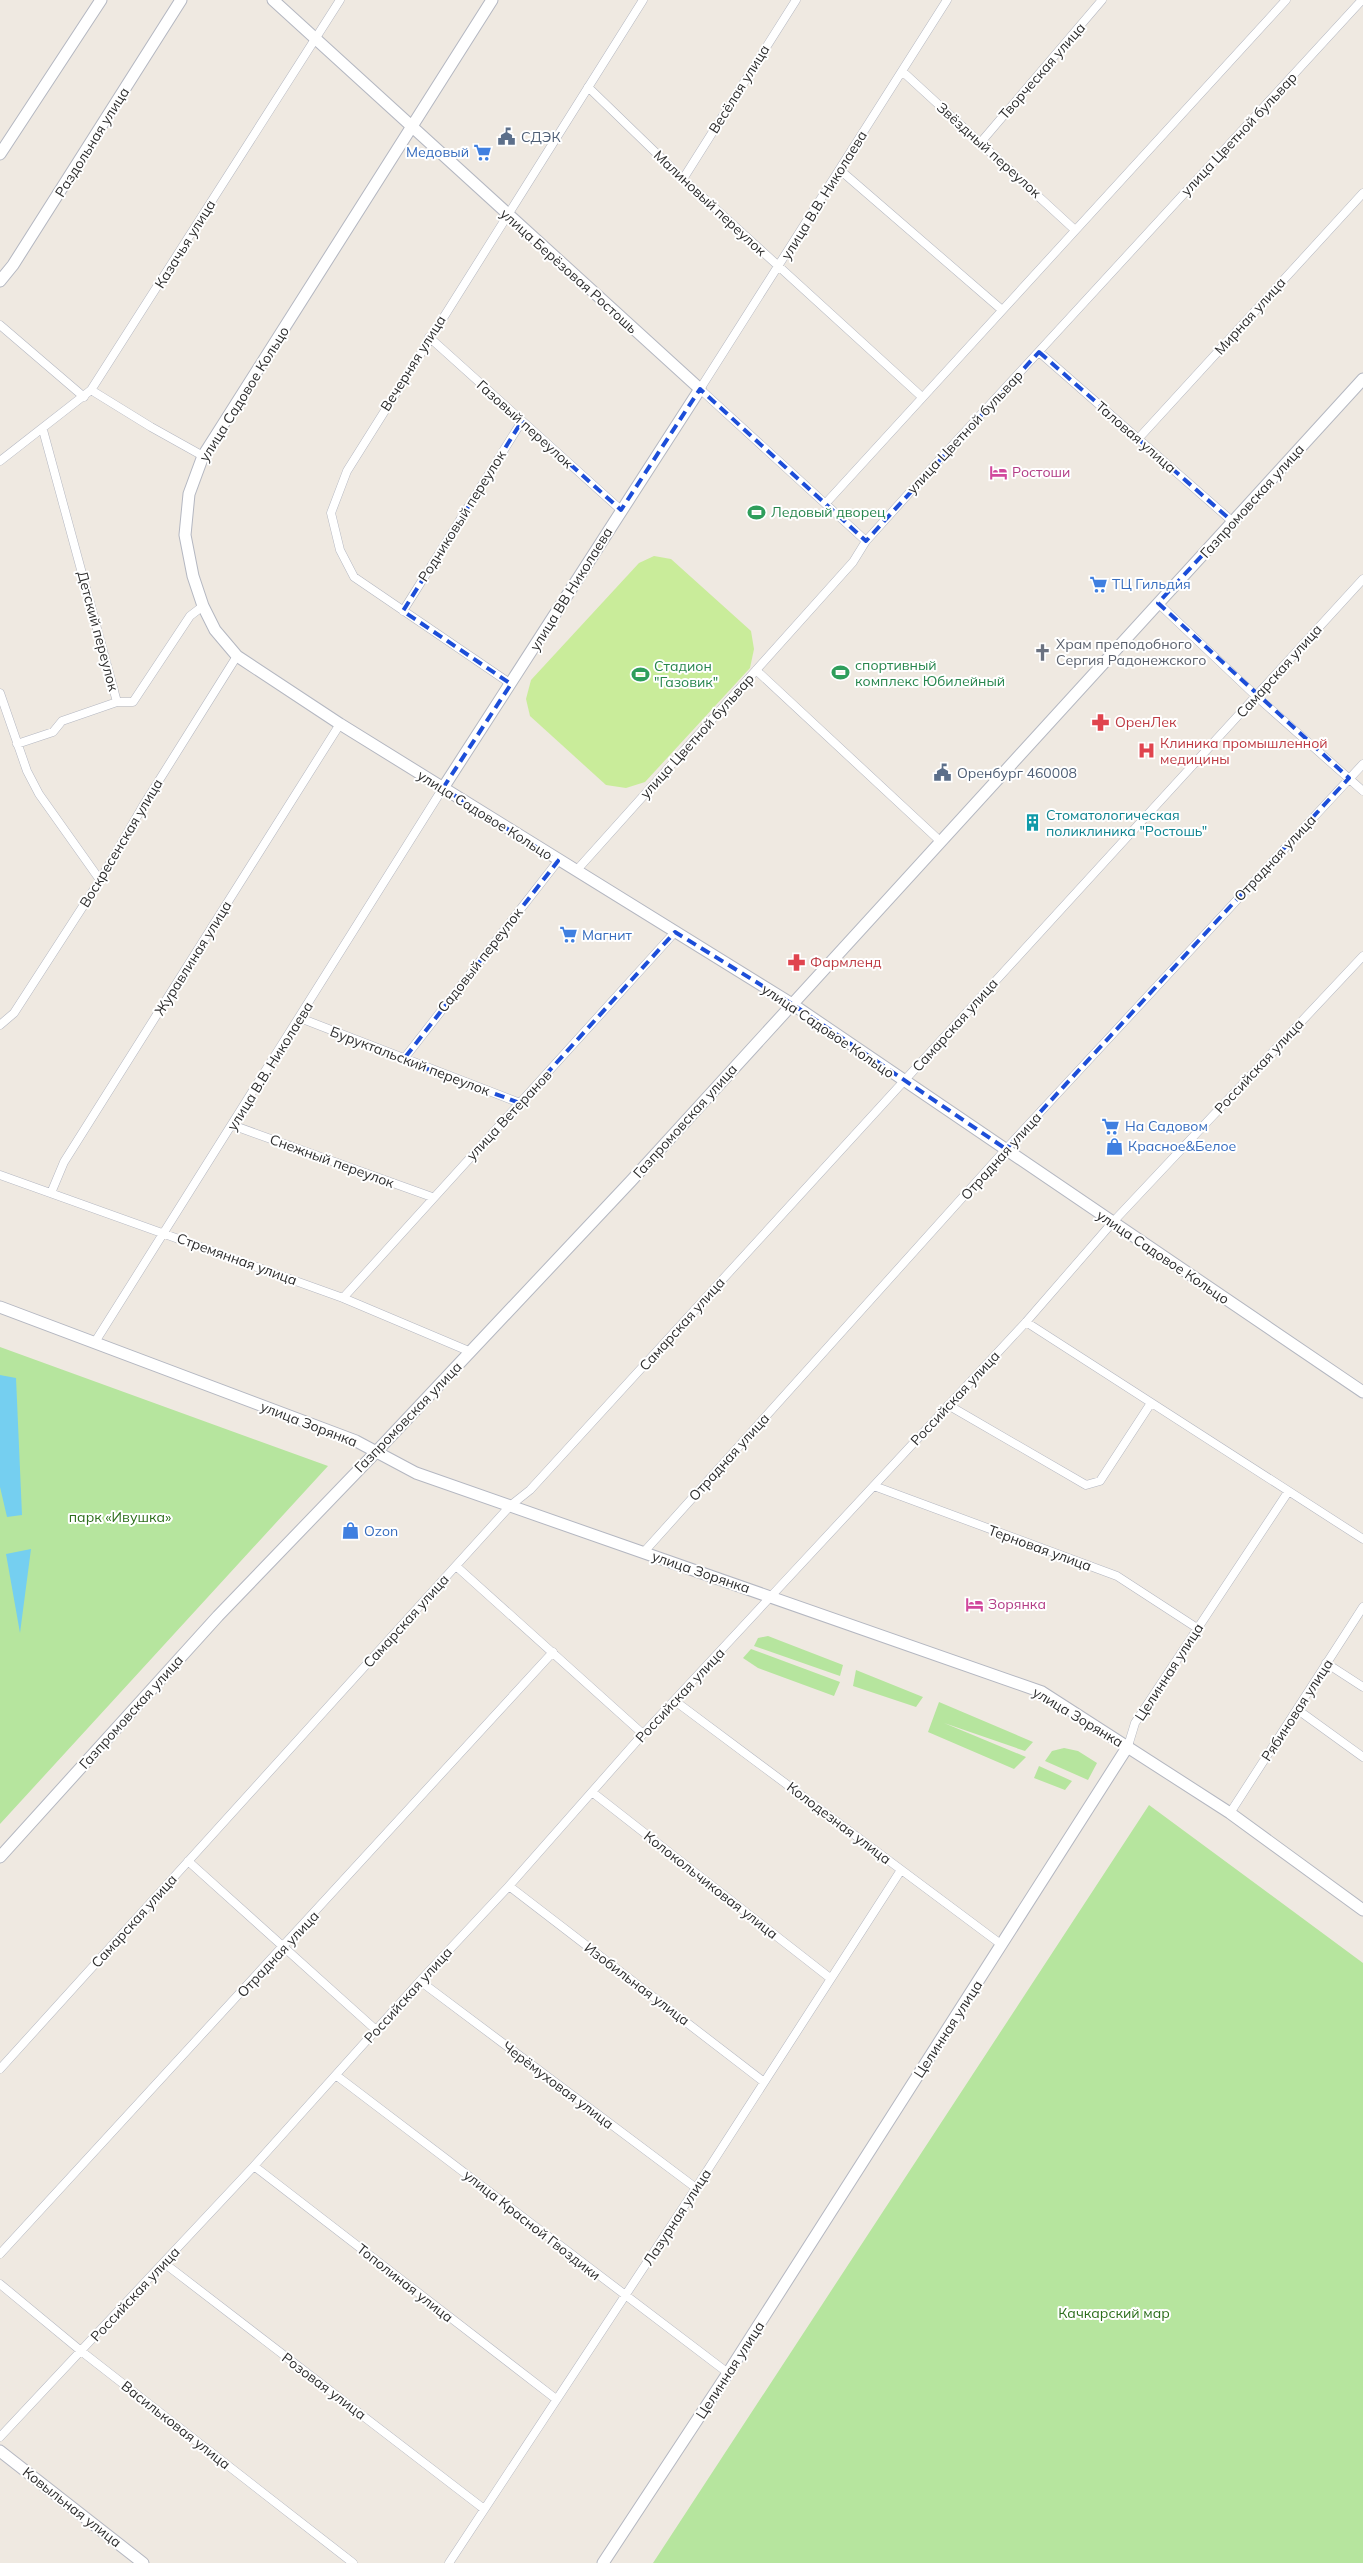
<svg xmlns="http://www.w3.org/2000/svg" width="1363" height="2563" font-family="Mulish,sans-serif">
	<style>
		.green { fill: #b6e59e }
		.pitch { fill: #c9ec9a }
		.water { fill: #75cff0 }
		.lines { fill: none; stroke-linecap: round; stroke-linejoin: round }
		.street-casing { stroke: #b4b7c1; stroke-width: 9 }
		.secondary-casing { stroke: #b4b7c1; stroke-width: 13 }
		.street { stroke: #fff; stroke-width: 8 }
		.secondary { stroke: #fff; stroke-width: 11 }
		.marked { fill: none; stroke: #1d4ed8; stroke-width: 4; stroke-dasharray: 10 6; stroke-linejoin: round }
		.labels { text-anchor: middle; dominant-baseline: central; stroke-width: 4; stroke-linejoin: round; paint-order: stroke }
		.street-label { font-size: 14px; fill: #2e2e2e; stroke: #fff }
		.service-label { font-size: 14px; fill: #4e5e75; stroke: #fff; text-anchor: start }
		.shop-label { font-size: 14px; fill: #366cbe; stroke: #fff; text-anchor: start }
		.hotel-label { font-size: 14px; fill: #b23c85; stroke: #fff; text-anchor: start }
		.leisure-label { font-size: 14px; fill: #27864d; stroke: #fff; text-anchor: start }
		.worship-label { font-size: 14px; fill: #5b616d; stroke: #fff; text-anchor: start }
		.health-label { font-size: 14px; fill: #be3a42; stroke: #fff; text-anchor: start }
		.culture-label { font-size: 14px; fill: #0d838f; stroke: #fff; text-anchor: start }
		.park-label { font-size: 14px; fill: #2c6e1b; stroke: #fff }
	</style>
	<rect width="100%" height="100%" fill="#efe9e1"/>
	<path class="green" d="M0 1347 328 1466 0 1824Z
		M768 1636 843 1665 840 1676 754 1646 758 1638Z
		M751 1649 840 1682 834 1696 758 1668 743 1658Z
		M856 1670 923 1697 916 1707 853 1686Z
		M939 1702 1033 1742 1025 1751 944 1723 1026 1757 1014 1769 928 1732Z
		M1064 1748 1078 1751 1097 1763 1088 1780 1045 1761 1052 1751Z
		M1039 1766 1072 1781 1065 1790 1034 1778Z
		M1149 1805 1363 1963V2563H653Z"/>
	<path class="pitch" d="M654 556 671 559 751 631 754 649 750 668 645 782 626 788 606 785 530 716 526 699 531 680 639 563Z"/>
	<path class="water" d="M0 1375 16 1378 22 1515 7 1517 0 1487Z
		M31 1549 20 1633 6 1554Z"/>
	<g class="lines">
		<defs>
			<path id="street" d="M902 71 1075 230
				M588 87 683 179 922 397
				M981 142 1102 0
				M840 170 1002 310
				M683 179 796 0
				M0 325 84 397
				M429 337 621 510
				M1039 352 1233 522
				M91 390 151 427 203 456
				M43 430 117 702H133L190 616 203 606
				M1138 439 1363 193
				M0 461 91 390 340 0
				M826 503 1286 0
				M866 541 700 389 947 0
				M1158 603 1256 696 1363 791
				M403 611 522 421
				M756 670 940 841
				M511 684 354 577 340 550 331 513 347 471 643 0
				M0 693 27 771 39 794 100 880
				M17 744 53 732 62 721 117 702
				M576 871 853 562 866 541 929 471 1362 0
				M300 1018 520 1103
				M0 1025 14 1013 100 880 143 806 237 656
				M403 1060 558 861
				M232 1125 432 1197
				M0 1175 343 1298 471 1352
				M51 1193 64 1162 340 724
				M343 1298 675 932
				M1026 1322 1363 1539
				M95 1342 443 788
				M948 1405 1086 1485 1100 1481 1151 1403
				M874 1486 1117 1576 1197 1628
				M643 1553 1006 1149 1363 764
				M456 1566 643 1734
				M1326 1663 1363 1687
				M675 1701 1002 1945
				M1298 1710 1363 1757
				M1128 1746 1135 1723 1288 1492
				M592 1792 830 1978
				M1230 1813 1363 1607
				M188 1861 376 2030
				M509 1886 764 2082
				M420 1981 696 2188
				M0 2069 510 1506 530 1490 1363 579
				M337 2076 728 2373
				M254 2166 556 2399
				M0 2254 553 1652
				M164 2263 484 2509
				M0 2284 81 2351 353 2563
				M0 2437 254 2166 420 1981 509 1886 643 1734 1026 1322 1112 1223 1363 956
				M449 2563 696 2188 901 1870"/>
			<path id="secondary" d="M273 0 700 389 443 788
				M492 0 203 456 189 494 185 535 193 576 203 606 215 630 237 656 340 724 792 1004 1363 1392
				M0 154 101 0
				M0 281 13 265 181 0
				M0 1307 356 1441 416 1473 1042 1692 1230 1813 1363 1910
				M0 1857 218 1616 376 1452 631 1181 1363 379
				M0 2451 143 2563
				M603 2563 728 2373 1128 1746"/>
		</defs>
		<use href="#street" class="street-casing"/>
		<use href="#secondary" class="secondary-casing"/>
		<use href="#street" class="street"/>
		<use href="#secondary" class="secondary"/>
	</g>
	<path class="marked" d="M1039 352 1233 522 1158 603 1349 778 1006 1149 792 1004 675 932 520 1103 403 1060 558 861 443 788 511 684 403 611 522 421 621 510 700 389 866 541Z"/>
	<defs>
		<symbol id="civic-bare" viewBox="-9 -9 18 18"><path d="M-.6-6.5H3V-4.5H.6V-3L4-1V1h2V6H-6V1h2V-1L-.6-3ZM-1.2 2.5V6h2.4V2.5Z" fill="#5c6f8a" stroke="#fff" stroke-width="2.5" paint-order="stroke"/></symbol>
		<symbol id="supermarket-bare" viewBox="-9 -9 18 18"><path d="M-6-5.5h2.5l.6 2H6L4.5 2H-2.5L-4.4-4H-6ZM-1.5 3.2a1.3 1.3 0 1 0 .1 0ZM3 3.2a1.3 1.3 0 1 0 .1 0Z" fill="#3f7fe0" stroke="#fff" stroke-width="2.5" paint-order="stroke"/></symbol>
		<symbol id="hotel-bare" viewBox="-9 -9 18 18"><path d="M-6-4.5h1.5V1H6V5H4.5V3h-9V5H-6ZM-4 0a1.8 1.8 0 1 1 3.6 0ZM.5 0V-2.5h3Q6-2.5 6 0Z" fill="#d1479c" stroke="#fff" stroke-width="2.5" paint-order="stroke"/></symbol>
		<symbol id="stadium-bare" viewBox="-9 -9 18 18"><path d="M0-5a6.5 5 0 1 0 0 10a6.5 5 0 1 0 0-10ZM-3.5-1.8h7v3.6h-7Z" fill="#2e9e5b" stroke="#fff" stroke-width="2.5" paint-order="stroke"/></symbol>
		<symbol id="church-bare" viewBox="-9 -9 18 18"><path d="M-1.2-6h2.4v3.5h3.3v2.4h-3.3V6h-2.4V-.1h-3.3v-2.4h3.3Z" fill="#6b7280" stroke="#fff" stroke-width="2.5" paint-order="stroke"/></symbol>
		<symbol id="pharmacy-bare" viewBox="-9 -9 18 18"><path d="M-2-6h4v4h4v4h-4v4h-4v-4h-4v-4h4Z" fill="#e0444e" stroke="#fff" stroke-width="2.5" paint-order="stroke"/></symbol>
		<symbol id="hospital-bare" viewBox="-9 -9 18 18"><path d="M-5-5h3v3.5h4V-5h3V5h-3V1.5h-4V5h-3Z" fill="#e0444e" stroke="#fff" stroke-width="2.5" paint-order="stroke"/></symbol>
		<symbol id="building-bare" viewBox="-9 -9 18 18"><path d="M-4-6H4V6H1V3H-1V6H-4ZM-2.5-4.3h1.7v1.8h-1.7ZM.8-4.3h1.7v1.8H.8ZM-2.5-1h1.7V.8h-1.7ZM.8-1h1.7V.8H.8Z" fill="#0f9aa8" stroke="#fff" stroke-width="2.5" paint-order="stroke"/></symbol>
		<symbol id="shop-bare" viewBox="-9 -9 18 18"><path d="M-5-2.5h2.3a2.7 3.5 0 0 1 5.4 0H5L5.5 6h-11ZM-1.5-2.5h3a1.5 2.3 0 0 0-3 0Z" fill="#3f7fe0" stroke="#fff" stroke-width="2.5" paint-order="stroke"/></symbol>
	</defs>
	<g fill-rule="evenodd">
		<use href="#civic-bare" x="494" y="124" width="25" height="25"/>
		<use href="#supermarket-bare" x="470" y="140" width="25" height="25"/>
		<use href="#hotel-bare" x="986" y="460" width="25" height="25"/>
		<use href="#stadium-bare" x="744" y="500" width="25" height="25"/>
		<use href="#supermarket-bare" x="1086" y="572" width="25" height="25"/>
		<use href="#church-bare" x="1030" y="640" width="25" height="25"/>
		<use href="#stadium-bare" x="828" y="660" width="25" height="25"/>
		<use href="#stadium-bare" x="628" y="662" width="25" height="25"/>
		<use href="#pharmacy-bare" x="1088" y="710" width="25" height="25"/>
		<use href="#hospital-bare" x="1134" y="738" width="25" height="25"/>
		<use href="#civic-bare" x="930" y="760" width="25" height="25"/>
		<use href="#building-bare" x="1020" y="810" width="25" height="25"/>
		<use href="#supermarket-bare" x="556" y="922" width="25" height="25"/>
		<use href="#pharmacy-bare" x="784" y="950" width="25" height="25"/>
		<use href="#supermarket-bare" x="1098" y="1114" width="25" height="25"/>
		<use href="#shop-bare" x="1102" y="1134" width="25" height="25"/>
		<use href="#shop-bare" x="338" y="1518" width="25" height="25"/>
		<use href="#hotel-bare" x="962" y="1592" width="25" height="25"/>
	</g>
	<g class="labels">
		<g class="street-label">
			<text transform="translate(1042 71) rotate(-49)">Творческая улица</text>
			<text transform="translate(739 89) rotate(-58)">Весёлая улица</text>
			<text transform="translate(1239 134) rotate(-47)">улица Цветной бульвар</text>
			<text transform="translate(92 142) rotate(-58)">Раздольная улица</text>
			<text transform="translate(989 150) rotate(42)">Звёздный переулок</text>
			<text transform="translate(824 195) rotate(-58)">улица В.В. Николаева</text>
			<text transform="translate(710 203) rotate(43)">Малиновый переулок</text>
			<text transform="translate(185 244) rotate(-58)">Казачья улица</text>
			<text transform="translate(569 271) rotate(42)">улица Берёзовая Ростошь</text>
			<text transform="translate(1250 316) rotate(-48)">Мирная улица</text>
			<text transform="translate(413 363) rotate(-58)">Вечерняя улица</text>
			<text transform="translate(244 394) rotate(-58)">улица Садовое Кольцо</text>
			<text transform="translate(525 424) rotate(42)">Газовый переулок</text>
			<text transform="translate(965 432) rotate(-47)">улица Цветной бульвар</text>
			<text transform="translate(1136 437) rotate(41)">Таловая улица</text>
			<text transform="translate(1252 501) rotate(-48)">Газпромовская улица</text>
			<text transform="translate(462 516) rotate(-58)">Родниковый переулок</text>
			<text transform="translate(571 589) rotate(-58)">улица ВВ Николаева</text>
			<text transform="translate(98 631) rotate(75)">Детский переулок</text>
			<text transform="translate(1279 671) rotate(-48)">Самарская улица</text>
			<text transform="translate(697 736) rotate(-48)">улица Цветной бульвар</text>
			<text transform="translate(485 815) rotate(32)">улица Садовое Кольцо</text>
			<text transform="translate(121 843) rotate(-59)">Воскресенская улица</text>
			<text transform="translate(1275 858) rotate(-47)">Отрадная улица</text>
			<text transform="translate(193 958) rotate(-58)">Журавлиная улица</text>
			<text transform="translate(480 960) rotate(-52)">Садовый переулок</text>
			<text transform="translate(955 1025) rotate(-48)">Самарская улица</text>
			<text transform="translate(828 1031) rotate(34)">улица Садовое Кольцо</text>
			<text transform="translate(410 1061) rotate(21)">Буруктальский переулок</text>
			<text transform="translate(270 1066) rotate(-58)">улица В.В. Николаева</text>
			<text transform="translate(1259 1066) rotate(-47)">Российская улица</text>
			<text transform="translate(509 1115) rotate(-47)">улица Ветеранов</text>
			<text transform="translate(685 1121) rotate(-48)">Газпромовская улица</text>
			<text transform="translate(1001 1156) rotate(-48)">Отрадная улица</text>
			<text transform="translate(332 1161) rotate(20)">Снежный переулок</text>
			<text transform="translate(1163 1257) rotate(34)">улица Садовое Кольцо</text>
			<text transform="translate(237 1259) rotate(20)">Стремянная улица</text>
			<text transform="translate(682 1324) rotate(-48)">Самарская улица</text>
			<text transform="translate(955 1398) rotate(-47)">Российская улица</text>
			<text transform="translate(408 1417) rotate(-46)">Газпромовская улица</text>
			<text transform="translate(309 1424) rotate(21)">улица Зорянка</text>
			<text transform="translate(729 1457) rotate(-48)">Отрадная улица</text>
			<text transform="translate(1040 1548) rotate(20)">Терновая улица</text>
			<text transform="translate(701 1572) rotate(19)">улица Зорянка</text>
			<text transform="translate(406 1621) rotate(-48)">Самарская улица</text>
			<text transform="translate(1169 1672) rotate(-57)">Целинная улица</text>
			<text transform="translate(680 1695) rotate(-47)">Российская улица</text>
			<text transform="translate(1297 1710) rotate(-57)">Рябиновая улица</text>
			<text transform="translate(131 1712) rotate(-48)">Газпромовская улица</text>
			<text transform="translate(1078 1717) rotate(31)">улица Зорянка</text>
			<text transform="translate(839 1823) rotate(37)">Колодезная улица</text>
			<text transform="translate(711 1885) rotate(38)">Колокольчиковая улица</text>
			<text transform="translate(134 1921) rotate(-48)">Самарская улица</text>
			<text transform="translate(278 1954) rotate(-47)">Отрадная улица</text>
			<text transform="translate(637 1984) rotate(37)">Изобильная улица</text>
			<text transform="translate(408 1995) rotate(-48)">Российская улица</text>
			<text transform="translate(948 2029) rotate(-57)">Целинная улица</text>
			<text transform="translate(558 2085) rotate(37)">Черёмуховая улица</text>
			<text transform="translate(677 2217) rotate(-57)">Лазурная улица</text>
			<text transform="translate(532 2225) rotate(38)">улица Красной Гвоздики</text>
			<text transform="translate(405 2283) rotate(38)">Тополиная улица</text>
			<text transform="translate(135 2294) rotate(-47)">Российская улица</text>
			<text transform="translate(730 2370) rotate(-57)">Целинная улица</text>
			<text transform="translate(324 2386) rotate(37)">Розовая улица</text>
			<text transform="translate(176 2425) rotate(38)">Васильковая улица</text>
			<text transform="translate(72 2507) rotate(38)">Ковыльная улица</text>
		</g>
		<g class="service-label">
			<text x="521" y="137">СДЭК</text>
			<text x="957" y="773">Оренбург 460008</text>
		</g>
		<g class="shop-label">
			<text x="469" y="152" text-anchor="end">Медовый</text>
			<text x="1112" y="584">ТЦ Гильдия</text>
			<text x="582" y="935">Магнит</text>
			<text x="1125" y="1126">На Садовом</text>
			<text x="1128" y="1146">Красное&amp;Белое</text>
			<text x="364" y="1531">Ozon</text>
		</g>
		<g class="hotel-label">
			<text x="1012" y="472">Ростоши</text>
			<text x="988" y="1604">Зорянка</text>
		</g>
		<g class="leisure-label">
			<text x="771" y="512">Ледовый дворец</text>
			<text x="855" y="665">спортивный<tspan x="855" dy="16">комплекс Юбилейный</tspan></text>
			<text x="654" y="666">Стадион<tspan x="654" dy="16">"Газовик"</tspan></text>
		</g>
		<g class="worship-label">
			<text x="1056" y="644">Храм преподобного<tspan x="1056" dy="16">Сергия Радонежского</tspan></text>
		</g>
		<g class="health-label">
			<text x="1115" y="722">ОренЛек</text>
			<text x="1160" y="743">Клиника промышленной<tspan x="1160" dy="16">медицины</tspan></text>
			<text x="810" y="962">Фармленд</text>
		</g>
		<g class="culture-label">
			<text x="1046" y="815">Стоматологическая<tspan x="1046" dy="16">поликлиника "Ростошь"</tspan></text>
		</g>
		<g class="park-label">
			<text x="120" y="1517">парк «Ивушка»</text>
			<text x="1114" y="2313">Качкарский мар</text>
		</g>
	</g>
</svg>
